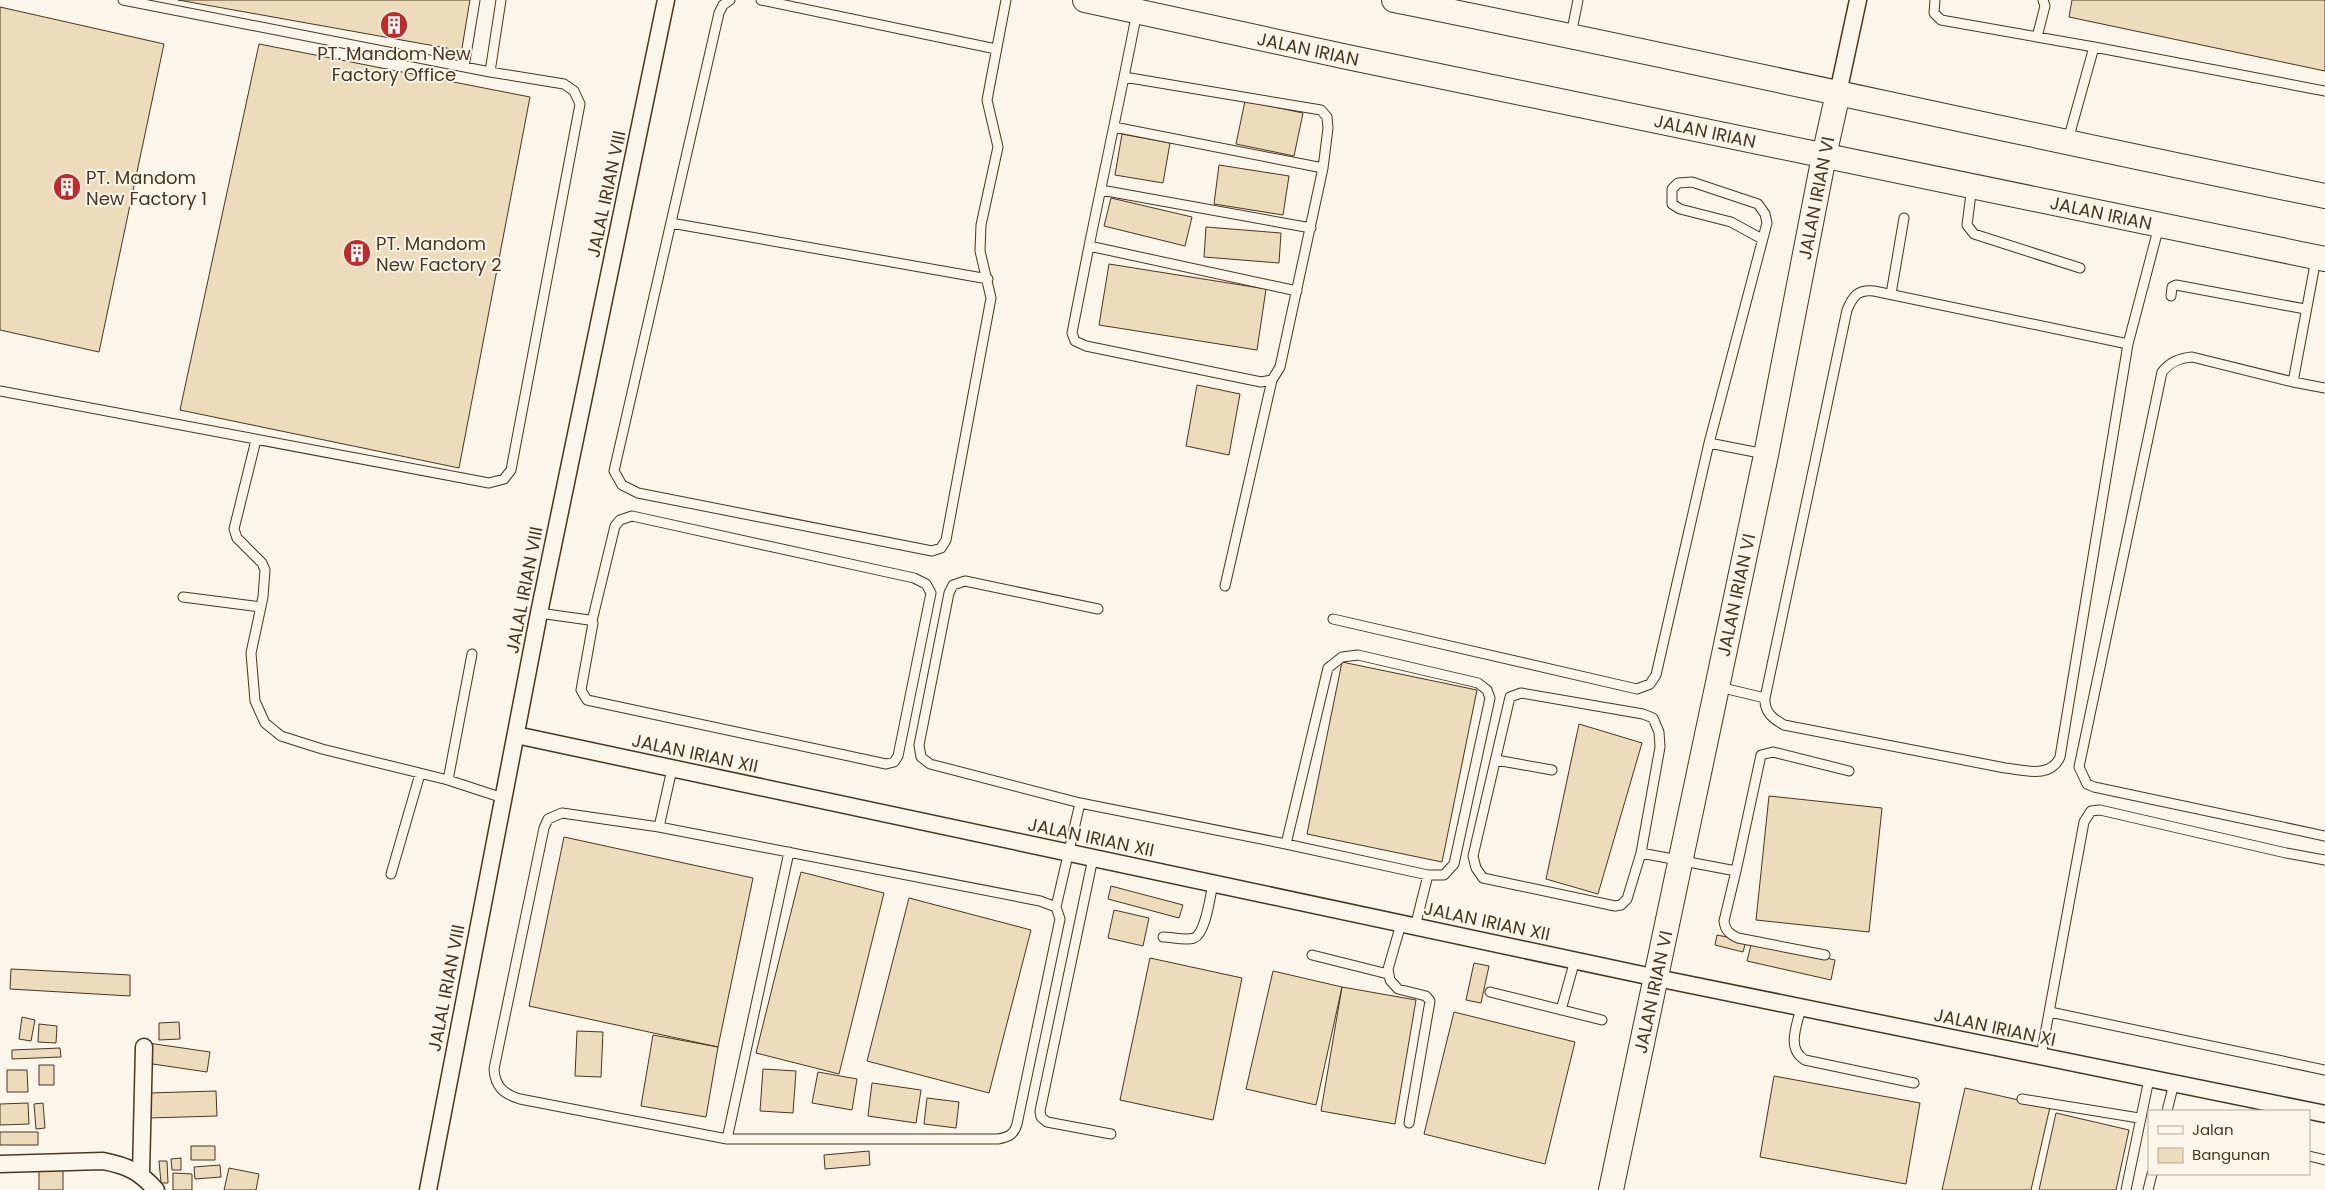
<svg xmlns="http://www.w3.org/2000/svg" width="2325" height="1190" font-family="Poppins,sans-serif">
	<style>
		.building { fill: #ecdcbc; stroke: #4a3520 }
		.lines { fill: none; stroke-linecap: round; stroke-linejoin: round }
		.lane-casing { stroke: #4a3520; stroke-width: 11 }
		.street-casing { stroke: #4a3520; stroke-width: 19 }
		.secondary-casing { stroke: #4a3520; stroke-width: 26 }
		.lane { stroke: #fbf6e9; stroke-width: 9 }
		.street { stroke: #fbf6e9; stroke-width: 16 }
		.secondary { stroke: #fbf6e9; stroke-width: 24 }
		.labels { text-anchor: middle; dominant-baseline: central; stroke-width: 4; stroke-linejoin: round; paint-order: stroke }
		.street-label { font-size: 18px; fill: #4a3520; stroke: #fbf6e9 }
		.poi-label { font-size: 18px; fill: #4a3520; stroke: #fbf6e9; text-anchor: start }
	</style>
	<rect width="100%" height="100%" fill="#fbf6e9"/>
	<path class="building" d="M178 0H473L463 51Z
		M2072 0H2325V71L2069 17Z
		M0 7 164 44 99 352 0 330Z
		M259 44 530 97 459 468 180 410Z
		M1245 101 1303 113 1294 156 1236 144Z
		M1122 134 1170 143 1163 183 1115 175Z
		M1219 165 1289 176 1283 215 1214 204Z
		M1111 198 1192 217 1185 246 1104 226Z
		M1206 227 1281 233 1279 263 1204 257Z
		M1109 264 1266 289 1257 350 1099 325Z
		M1197 385 1240 394 1229 455 1186 446Z
		M1342 662 1477 690 1442 862 1307 834Z
		M1579 724 1642 743 1598 894 1546 879Z
		M1769 796 1882 808 1869 932 1756 920Z
		M564 837 753 878 718 1047 529 1006Z
		M801 872 884 893 839 1074 756 1053Z
		M1111 886 1183 905 1179 918 1108 899Z
		M909 898 1031 930 989 1093 867 1061Z
		M1114 910 1149 918 1143 946 1108 938Z
		M1717 935 1746 941 1743 952 1715 945Z
		M1752 941 1835 960 1831 980 1747 961Z
		M1150 958 1242 978 1213 1120 1120 1100Z
		M1474 963 1489 966 1481 1003 1466 1000Z
		M11 969 130 975V996L10 989Z
		M1273 971 1342 987 1316 1105 1246 1089Z
		M1342 987 1416 1000 1395 1124 1321 1111Z
		M1454 1012 1575 1042 1545 1164 1424 1134Z
		M22 1017 35 1020 31 1041 19 1039Z
		M179 1022 180 1039 159 1040V1023Z
		M39 1024 57 1026 56 1043 38 1042Z
		M577 1031 603 1032 601 1077 575 1076Z
		M653 1035 718 1047 706 1117 641 1106Z
		M148 1043 210 1052 207 1072 146 1063Z
		M60 1048 61 1057 12 1059V1050Z
		M39 1065H54V1085H39Z
		M763 1069 796 1071 793 1113 760 1111Z
		M7 1070H27L28 1092H7Z
		M818 1072 857 1079 852 1110 812 1103Z
		M1774 1076 1920 1103 1906 1184 1760 1157Z
		M872 1083 921 1090 916 1123 868 1116Z
		M1965 1088 2050 1107 2031 1190H1942Z
		M216 1091 217 1116 148 1118V1093Z
		M927 1098 959 1102 956 1128 924 1124Z
		M28 1103 29 1124 0 1125V1104Z
		M43 1103 45 1128 36 1129 34 1104Z
		M2056 1113 2129 1130 2116 1190H2039Z
		M0 1132H38V1145H0Z
		M191 1146H215V1160H191Z
		M869 1151 870 1165 825 1169 824 1155Z
		M181 1158V1170H172L171 1159Z
		M159 1161H167L168 1183H161Z
		M39 1164H63V1190H39Z
		M220 1165 221 1177 195 1179 194 1167Z
		M229 1168 259 1174 256 1190H224Z
		M173 1173 192 1174V1190H173Z"/>
	<g class="lines">
		<defs>
			<path id="lane" d="M730 0 723 5 719 13 614 471 622 485 638 493 932 551 941 548 946 540 991 298 980 251 981 225 998 147 987 100 1006 0
				M761 0 996 49
				M1935 0 1934 13 1941 20 2094 47
				M1571 35 1578 0
				M2037 37 2045 6 2043 0
				M464 67 475 0
				M490 72 501 0
				M1124 77 1137 12
				M1114 127 1323 168
				M2068 140 2094 47 2325 91
				M1972 186 1967 225 1974 234 2080 268
				M1101 190 1311 228
				M671 223 988 279
				M1089 246 1072 333 1075 341 1086 346 1261 382 1272 380 1280 367 1323 168 1328 128 1327 117 1321 110 1124 77 1089 246 1297 291
				M2316 259 2293 382 2192 357C2179 358 2170 362 2162 372L2079 767 2087 784 2094 787 2325 836
				M1891 294 1904 218
				M2171 296 2172 287 2176 285 2305 309
				M2128 344 1874 291C1858 289 1853 296 1847 310L1765 698C1764 712 1773 719 1784 725L2005 768C2025 770 2050 779 2060 757L2128 344 2159 226
				M2293 382 2325 388
				M0 391 489 483 504 479 511 470 580 104 574 91 564 84 490 72 123 0
				M256 440 234 529 237 538 262 563 265 570 263 597 251 653 255 701 265 723 281 736 322 749 448 780 503 798
				M1709 443 1765 454
				M1225 586 1272 380
				M183 597 261 607
				M539 613 589 620 593 623 581 690 587 700 886 764 894 762 898 756 931 593 926 584 914 578 632 516 620 520 615 526 592 621
				M1333 619 1637 689 1650 684 1656 675 1709 443 1767 223 1765 214 1758 204 1692 182 1678 183 1672 189V204L1680 209 1731 222 1762 239
				M1719 687 1765 698
				M1496 760 1552 770
				M448 780 472 654
				M1080 803 1286 844 1428 875 1415 927
				M562 813 659 827 1040 901 1056 907 1060 919 1017 1124C1014 1135 1008 1137 998 1139H727L520 1099C504 1094 495 1087 494 1069L544 828 548 819Z
				M659 827 672 769
				M1286 844 1328 668 1342 657 1358 655 1478 683 1487 690 1490 698 1454 864 1444 875H1428
				M1641 853 1660 747 1659 732 1653 718 1643 714 1521 693 1510 697 1473 856 1476 868 1483 878 1615 906 1621 905 1627 899 1641 853 1736 871 1724 921C1725 930 1729 934 1738 938L1825 955
				M1093 858 1040 1111 1041 1117 1047 1122 1111 1134
				M1736 871 1761 755 1773 752 1849 771
				M391 874 420 774
				M1056 907 1080 803 930 764 921 757 919 745 949 593 953 585 965 581 1098 609
				M1401 924 1388 969 1390 980 1398 989 1426 996 1430 1001 1409 1123
				M1163 937C1172 937 1186 941 1194 938 1206 933 1210 896 1213 884
				M1312 955 1388 974
				M1490 992 1602 1020
				M1801 1008C1797 1025 1786 1049 1805 1060L1914 1083
				M1561 1010 1575 960
				M2050 1012 2325 1070
				M2041 1056 2084 822 2091 811 2100 810 2286 853 2325 860
				M2022 1099 2139 1118
				M2167 1111 2174 1083
				M727 1139 789 852
				M2309 1156 2325 1160
				M2126 1190 2149 1079
				M2148 1190 2152 1174"/>
			<path id="street" d="M1838 93 1858 0
				M516 735 1657 978 2325 1114
				M0 1164 103 1161C128 1166 139 1171 156 1190
				M141 1174 144 1047
				M428 1190 539 613 666 0"/>
			<path id="secondary" d="M1085 0 1352 58 2325 259
				M1394 0C1705 62 2014 133 2325 196
				M1611 1190 1766 455 1824 156 1838 93"/>
		</defs>
		<use href="#lane" class="lane-casing"/>
		<use href="#street" class="street-casing"/>
		<use href="#secondary" class="secondary-casing"/>
		<use href="#lane" class="lane"/>
		<use href="#street" class="street"/>
		<use href="#secondary" class="secondary"/>
	</g>
	<defs>
		<symbol id="building-disc" viewBox="-11 -11 22 22"><circle r="9.5" fill="#c62828" stroke="#fbf6e9"/><path d="M-4-6H4V6H1V3H-1V6H-4ZM-2.5-4.3h1.7v1.8h-1.7ZM.8-4.3h1.7v1.8H.8ZM-2.5-1h1.7V.8h-1.7ZM.8-1h1.7V.8H.8Z" fill="#fff"/></symbol>
	</defs>
	<g fill-rule="evenodd">
		<use href="#building-disc" x="378" y="9" width="32" height="32"/>
		<use href="#building-disc" x="51" y="171" width="32" height="32"/>
		<use href="#building-disc" x="341" y="237" width="32" height="32"/>
	</g>
	<g class="labels">
		<g class="street-label">
			<text transform="translate(1308 49) rotate(12)">JALAN IRIAN</text>
			<text transform="translate(1705 131) rotate(12)">JALAN IRIAN</text>
			<text transform="translate(606 194) rotate(-78)">JALAL IRIAN VIII</text>
			<text transform="translate(1816 198) rotate(-79)">JALAN IRIAN VI</text>
			<text transform="translate(2101 213) rotate(12)">JALAN IRIAN</text>
			<text transform="translate(524 590) rotate(-79)">JALAL IRIAN VIII</text>
			<text transform="translate(1736 595) rotate(-78)">JALAN IRIAN VI</text>
			<text transform="translate(695 753) rotate(12)">JALAN IRIAN XII</text>
			<text transform="translate(1091 837) rotate(12)">JALAN IRIAN XII</text>
			<text transform="translate(1487 921) rotate(12)">JALAN IRIAN XII</text>
			<text transform="translate(446 988) rotate(-79)">JALAL IRIAN VIII</text>
			<text transform="translate(1653 992) rotate(-78)">JALAN IRIAN VI</text>
			<text transform="translate(1995 1027) rotate(12)">JALAN IRIAN XI</text>
		</g>
		<g class="poi-label">
			<text x="394" y="53" text-anchor="middle">PT. Mandom New<tspan x="394" dy="21">Factory Office</tspan></text>
			<text x="86" y="177">PT. Mandom<tspan x="86" dy="21">New Factory 1</tspan></text>
			<text x="376" y="243">PT. Mandom<tspan x="376" dy="21">New Factory 2</tspan></text>
		</g>
	</g>
	<rect x="2148" y="1110" width="162" height="65" fill="#fbf6e9" stroke="#b4a999"/>
	<rect x="2158" y="1126" width="25" height="8" fill="#fbf6e9" stroke="#b4a999"/>
	<text x="2192" y="1135" font-size="15" fill="#4a3520">Jalan</text>
	<rect x="2158" y="1148" width="25" height="15" fill="#ecdcbc" stroke="#b4a999"/>
	<text x="2192" y="1160" font-size="15" fill="#4a3520">Bangunan</text>
</svg>
